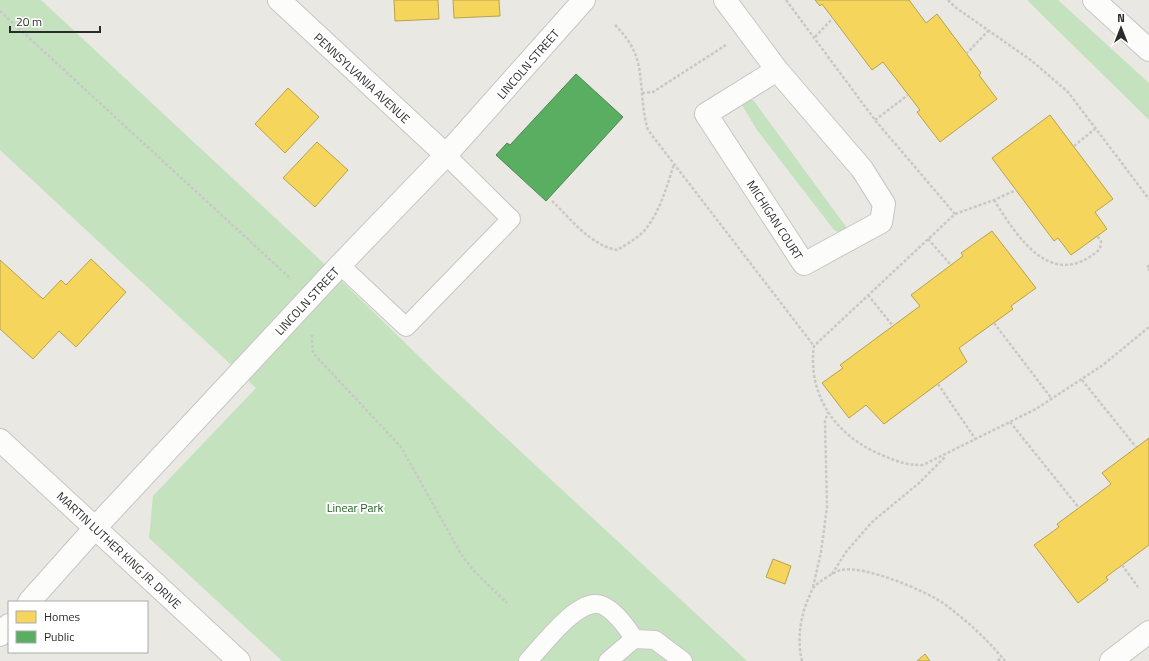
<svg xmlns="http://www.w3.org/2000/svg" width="1149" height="661" font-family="'Titillium Web',sans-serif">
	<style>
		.green { fill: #c5e2be }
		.homes { fill: #f6d55c; stroke: #b9a24d }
		.public { fill: #5aae61; stroke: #4c8751 }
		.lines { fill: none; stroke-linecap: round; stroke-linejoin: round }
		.service-casing { stroke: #c7c6c5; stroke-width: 20 }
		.minor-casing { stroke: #c7c6c5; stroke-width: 24 }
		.secondary-casing { stroke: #c7c6c5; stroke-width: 24 }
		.path { stroke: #c8c8c7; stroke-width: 2.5; stroke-dasharray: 3 2; stroke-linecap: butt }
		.service { stroke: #fcfcfb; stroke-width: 18 }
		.minor { stroke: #fcfcfb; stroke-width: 22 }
		.secondary { stroke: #fcfcfb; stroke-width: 22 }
		.labels { text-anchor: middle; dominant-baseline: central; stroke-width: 4; stroke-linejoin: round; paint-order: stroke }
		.street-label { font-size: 12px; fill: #2b2b2b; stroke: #fff }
		.park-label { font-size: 12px; fill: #216222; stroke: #fff }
	</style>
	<rect width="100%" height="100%" fill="#e9e8e2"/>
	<path class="green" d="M0 0H41L314 254 436 373 747 661H282L149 538 153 496 256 388 0 150Z
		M1027 0H1058L1149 83V120Z
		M750 98 754 101 847 228 840 233 834 230 757 130 742 105Z"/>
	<path class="homes" d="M394 0H438L439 19 395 21Z
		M453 0H499L500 16 454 18Z
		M815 0H909L926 23 937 14 981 73 979 75 997 99 940 142 917 112 920 110 883 62 872 70 822 4 820 6Z
		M288 88 319 117 285 153 255 124Z
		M1050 115 1113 199 1095 212 1107 229 1071 255 1058 238 1054 241 992 158Z
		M317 142 348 170 315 207 283 178Z
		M992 231 1036 288 1011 306 1013 309 959 348 967 362 884 424 866 405 849 418 822 383 843 368 840 365 920 306 911 295 963 256 961 253Z
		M91 259 126 292 76 347 59 331 33 359 0 329V260L43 299 61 280 66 285Z
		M1149 438V545L1106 577 1108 580 1078 603 1034 545 1059 527 1057 524 1111 484 1102 473Z
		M773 559 791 566 785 584 766 577Z
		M925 654 930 661H917Z"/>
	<path class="public" d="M576 74 623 117 546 201 496 155 507 143 510 145Z"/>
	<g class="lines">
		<defs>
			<path id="service" d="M340 265 406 327 511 219 446 155
				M528 661C543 645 572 606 594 604 609 602 627 627 634 639
				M608 661 634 639 655 640 683 661"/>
			<path id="minor" d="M279 0 446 155
				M725 0 777 70 862 169 884 204 881 222 804 264 706 114 777 70
				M1094 0 1149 50
				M29 602 95 528 340 265 446 155 584 0
				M0 635 9 625
				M1111 661 1149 632"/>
			<path id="secondary" d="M0 440 239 661"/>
		</defs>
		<use href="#service" class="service-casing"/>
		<use href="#minor" class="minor-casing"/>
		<use href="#secondary" class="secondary-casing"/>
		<path class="path" d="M786 0 875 120 955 214 814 346C807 396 837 437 882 455 898 462 906 465 923 465L1036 409 1103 365 1149 327
			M948 0 955 7 1032 61 1068 92 1149 199
			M0 11 291 279
			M615 25C625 35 634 47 638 62 643 85 641 108 648 130L814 346
			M815 37 833 18
			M966 54 988 31
			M642 93 653 92 726 45
			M875 120 908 95
			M1074 146 1096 128
			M994 200C1018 238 1052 292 1100 249L1101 241 1097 236
			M552 201C571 219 590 245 617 250 626 245 636 239 643 232 659 215 667 186 674 164
			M955 214 994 200 1016 190
			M928 239 951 265
			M1149 265 1147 268 1149 270
			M868 295 893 326
			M994 323 1052 399
			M312 335 313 353 401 447 461 554 474 571 507 603
			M1082 380 1136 447
			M938 384 976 440
			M1010 422 1079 508
			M1122 565 1138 587
			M832 574 846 552 872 522 919 483 946 456
			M813 587 821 552 827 507 825 421 828 412
			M802 661C797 640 800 619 808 599 810 596 811 591 813 588 817 583 835 571 841 570 864 565 924 590 943 603 966 620 987 639 1005 661
			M998 661 1002 657"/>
		<use href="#service" class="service"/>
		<use href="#minor" class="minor"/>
		<use href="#secondary" class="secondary"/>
	</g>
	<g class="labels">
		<g class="street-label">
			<text transform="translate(528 64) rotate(-49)">LINCOLN STREET</text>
			<text transform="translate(362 78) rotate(43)">PENNSYLVANIA AVENUE</text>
			<text transform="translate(775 220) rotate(57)">MICHIGAN COURT</text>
			<text transform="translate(307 301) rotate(-47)">LINCOLN STREET</text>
			<text transform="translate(119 550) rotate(43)">MARTIN LUTHER KING JR. DRIVE</text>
		</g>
		<g class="park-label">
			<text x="355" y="507">Linear Park</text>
		</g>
	</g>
	<rect x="8" y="601" width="140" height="52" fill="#ffffff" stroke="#aaaaaa"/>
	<rect x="16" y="611" width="20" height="12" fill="#f6d55c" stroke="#aaaaaa"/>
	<text x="44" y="621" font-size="12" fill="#2b2b2b">Homes</text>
	<rect x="16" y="631" width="20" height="12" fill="#5aae61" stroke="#aaaaaa"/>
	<text x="44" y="641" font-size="12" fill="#2b2b2b">Public</text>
	<g transform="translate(1121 28)" stroke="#ffffff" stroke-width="3" paint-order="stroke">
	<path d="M0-3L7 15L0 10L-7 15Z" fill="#2b2b2b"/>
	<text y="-6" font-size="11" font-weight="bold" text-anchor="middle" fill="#2b2b2b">N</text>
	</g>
	<path d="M10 26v6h90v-6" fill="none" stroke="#2b2b2b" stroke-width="2"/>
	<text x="16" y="26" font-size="12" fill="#2b2b2b" stroke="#ffffff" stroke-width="3" paint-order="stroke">20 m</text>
</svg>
